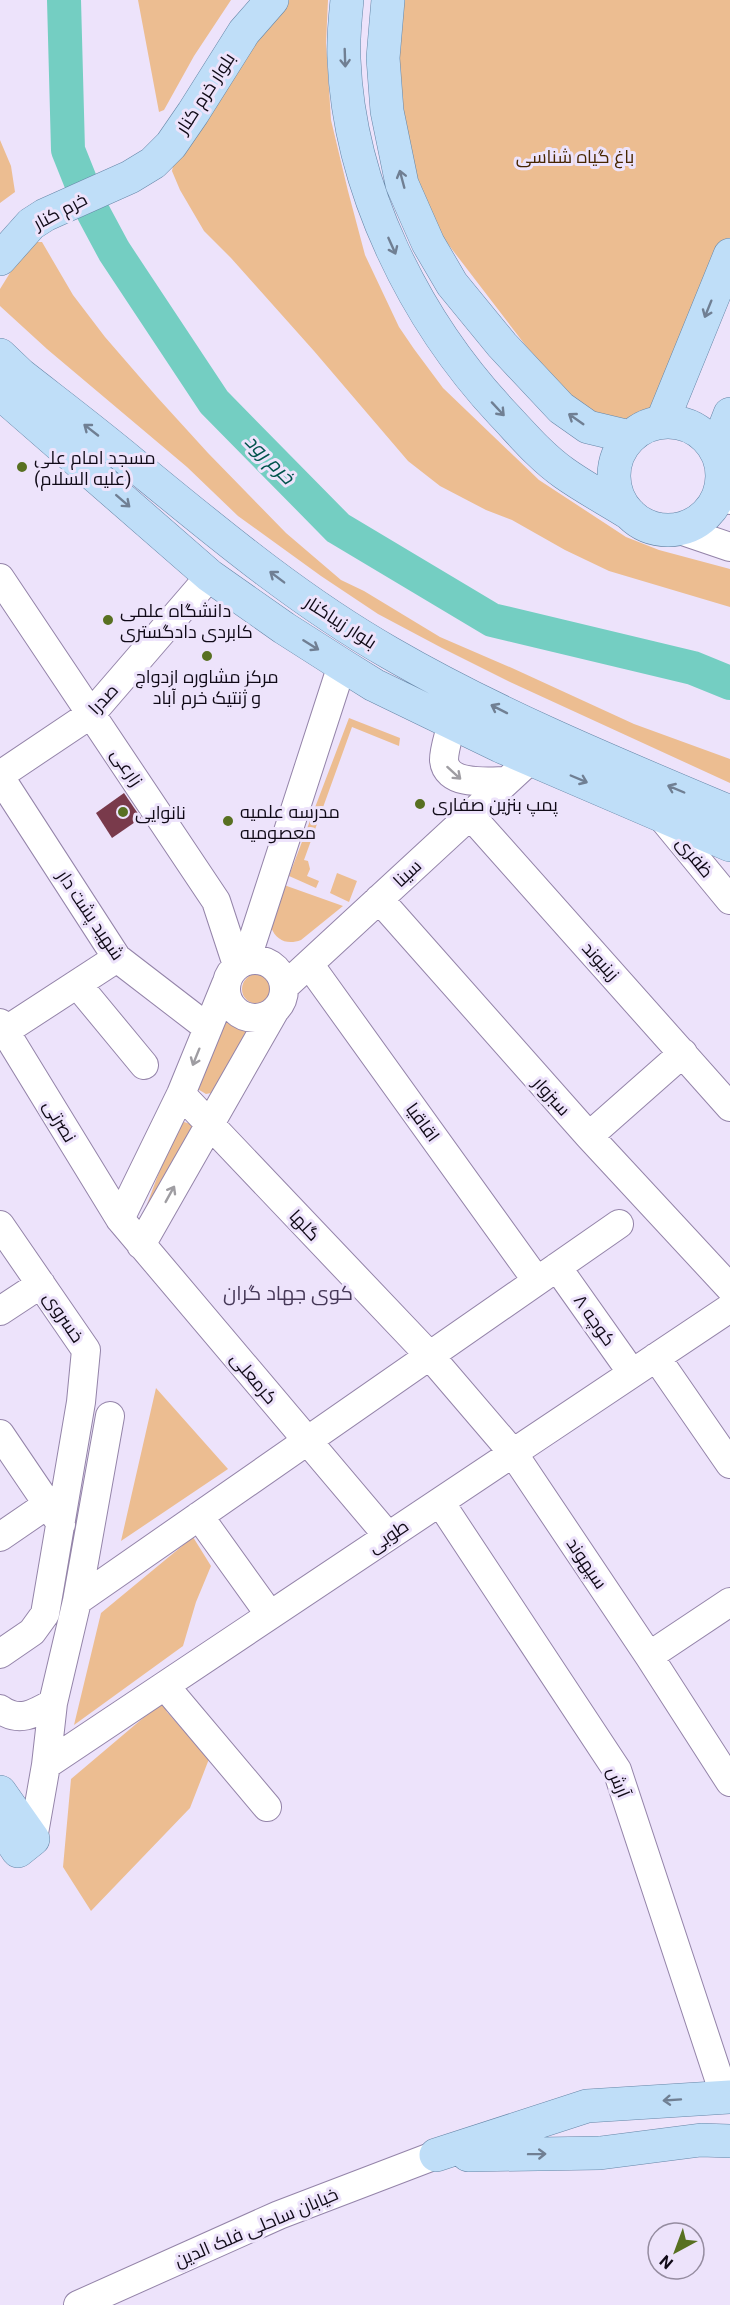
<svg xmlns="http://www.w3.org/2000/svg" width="730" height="2305" font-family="Roboto,Cairo,sans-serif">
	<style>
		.green { fill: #ecbd91 }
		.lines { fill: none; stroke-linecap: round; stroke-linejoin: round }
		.river { stroke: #74cec2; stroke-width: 34 }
		.building { fill: #793a4b }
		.minor-casing { stroke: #9484a9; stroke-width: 30 }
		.major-casing { stroke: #6686a7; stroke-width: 34 }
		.minor { stroke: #fff; stroke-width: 28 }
		.major { stroke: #bfdef8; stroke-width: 33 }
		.oneway { stroke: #707f93 }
		.oneway2 { stroke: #9f9da2 }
		.poi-dot { fill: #587021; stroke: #ede3fb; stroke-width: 2 }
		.labels { text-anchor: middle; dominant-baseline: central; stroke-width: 6; stroke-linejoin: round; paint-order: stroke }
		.street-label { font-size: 18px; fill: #100a17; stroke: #ede3fb }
		.park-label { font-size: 18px; fill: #462500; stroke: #ede3fb }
		.poi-label { font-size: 18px; fill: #100a17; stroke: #ede3fb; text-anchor: start }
		.water-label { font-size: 20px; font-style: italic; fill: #00534c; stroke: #ede3fb }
		.neighbourhood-label { font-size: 20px; fill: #463858; stroke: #ede3fb }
	</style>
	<rect width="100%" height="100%" fill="#ede3fb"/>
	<path class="green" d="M138 0H231L194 56 164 110 159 112Z
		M278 0H328L326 43 331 120 348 191 365 255 399 327 414 349 443 388 539 480 626 537 659 550 730 569V607L609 571 565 550 512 520 486 510 440 486 408 461 314 351 231 258 204 231 180 190 172 171 173 166Z
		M392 0H730V254L662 422 588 427 402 184Z
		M0 140 11 166 15 192 0 203Z
		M34 242H42L73 295 105 337 157 397 208 453 286 533 341 580 364 591 440 637 512 668 634 724 730 759V783L510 682 442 648 378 614 321 576 238 516 187 467 47 349 0 306V289L18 260Z
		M349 718 400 738 399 746 352 727 304 860 308 861 310 869 307 876 319 881 316 888 289 876Z
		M337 873 357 881 349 902 330 893Z
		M284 885 343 906 301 940C288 945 276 941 271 927Z
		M242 989a15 15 0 1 1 30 0a15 15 0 1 1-30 0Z
		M224 1013 232 1024 249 1029 211 1093 206 1094 196 1088Z
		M184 1122 194 1125 143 1215 176 1127Z
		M156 1388 228 1469 121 1541Z
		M193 1537 211 1566 196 1602 183 1646 74 1725 101 1613Z
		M162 1702 167 1712 209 1759 190 1808 91 1911 63 1867 71 1779Z"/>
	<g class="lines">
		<path class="river" d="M64 0 68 150 92 210 114 251 214 402 338 528 492 620 693 668 730 683"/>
	</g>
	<path class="building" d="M124 793 141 818 112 838 96 813Z"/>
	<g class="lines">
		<defs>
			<path id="minor" d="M719 493 730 500
				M677 529 730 547
				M0 578 216 901 237 965
				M452 722C450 733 444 748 444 760 446 787 490 781 507 781
				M0 775 91 714 210 576
				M0 777 117 958 208 1028
				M470 815 730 1107
				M660 815 730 900
				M379 899 589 1136 730 1288
				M226 989a29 29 0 1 1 58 0a29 29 0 1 1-58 0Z
				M246 961 342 665
				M309 964 537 1281
				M77 984 144 1065
				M284 987 531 759
				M0 1023 120 1219 388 1536
				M5 1031 117 958
				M181 1094 430 1356 513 1453 649 1656 730 1782
				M589 1136 683 1053
				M120 1219 181 1094 226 984
				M0 1225 86 1350 81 1402 45 1614 32 1632 0 1654
				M141 1245 275 1010
				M557 1267 632 1373
				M0 1311 41 1284
				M656 1357 730 1464
				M0 1434 61 1524
				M440 1502 617 1770 725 2097
				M199 1516 270 1615
				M0 1537 48 1504
				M77 1601 619 1224
				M649 1656 730 1602
				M165 1686 267 1807
				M0 1709C19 1723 34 1714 53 1703
				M46 1765 730 1308
				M33 1839 46 1765 53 1703 77 1601 110 1416
				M78 2305 279 2215 436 2155"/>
			<path id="major" d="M347 0C345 19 343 40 344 59 349 188 415 320 502 413 522 434 541 457 564 473 585 488 608 500 630 514
				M388 0 383 58 387 111 402 184 428 243 452 284 502 345 561 408 588 427 630 437
				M0 259 31 224 45 215 130 177 153 163 171 145 193 113 244 32 272 0
				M0 355 21 375C58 404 95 432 131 462 214 530 297 600 390 653 497 715 616 764 730 812
				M0 393 210 576 284 628 342 665 374 685 500 746 730 845
				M662 422 730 255
				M614 476a54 54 0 1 1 108 0a54 54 0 1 1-108 0Z
				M716 450 730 414
				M0 1792 33 1839 18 1851 0 1825
				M436 2155 587 2106 730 2097
				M468 2155 600 2153 701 2140 730 2141"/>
		</defs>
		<use href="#minor" class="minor-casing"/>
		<use href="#major" class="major-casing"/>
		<use href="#minor" class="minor"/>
		<use href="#major" class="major"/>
	</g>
	<defs><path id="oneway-shaft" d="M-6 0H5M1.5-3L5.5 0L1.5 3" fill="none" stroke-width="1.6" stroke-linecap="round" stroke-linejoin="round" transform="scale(1.5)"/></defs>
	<g class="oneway">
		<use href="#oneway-shaft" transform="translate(345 58) rotate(88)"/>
		<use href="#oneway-shaft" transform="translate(402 179) rotate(-105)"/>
		<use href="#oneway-shaft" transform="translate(392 246) rotate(66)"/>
		<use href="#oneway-shaft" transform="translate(708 309) rotate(112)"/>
		<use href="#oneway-shaft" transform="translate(498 409) rotate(47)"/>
		<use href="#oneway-shaft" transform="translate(576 419) rotate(-145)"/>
		<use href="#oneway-shaft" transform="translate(91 430) rotate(-142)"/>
		<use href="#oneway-shaft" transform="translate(123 501) rotate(41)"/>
		<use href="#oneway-shaft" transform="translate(277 577) rotate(-143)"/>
		<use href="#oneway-shaft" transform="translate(311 645) rotate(32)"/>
		<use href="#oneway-shaft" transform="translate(499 709) rotate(-153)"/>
		<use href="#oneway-shaft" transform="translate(579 779) rotate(23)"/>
		<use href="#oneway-shaft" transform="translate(676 789) rotate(-157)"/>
		<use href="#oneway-shaft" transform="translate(672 2100) rotate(176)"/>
		<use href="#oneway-shaft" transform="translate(537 2154) rotate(-1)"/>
	</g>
	<g class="oneway2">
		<use href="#oneway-shaft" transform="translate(454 773) rotate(42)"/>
		<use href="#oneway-shaft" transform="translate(196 1057) rotate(112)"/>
		<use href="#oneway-shaft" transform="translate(170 1194) rotate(-61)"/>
	</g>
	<g class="poi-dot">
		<circle cx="22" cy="467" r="6"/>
		<circle cx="108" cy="620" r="6"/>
		<circle cx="207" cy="656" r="6"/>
		<circle cx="420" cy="804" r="6"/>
		<circle cx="123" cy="812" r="6"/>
		<circle cx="228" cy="821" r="6"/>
	</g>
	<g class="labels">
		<g class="street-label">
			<text transform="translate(205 93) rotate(-57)">بلوار خرم کنار</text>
			<text transform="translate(60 211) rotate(-28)">خرم کنار</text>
			<text transform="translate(341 622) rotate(33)">بلوار زیباکنار</text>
			<text transform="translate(103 699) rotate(-47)">صدرا</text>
			<text transform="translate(127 767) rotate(56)">زارعی</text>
			<text transform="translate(695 857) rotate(51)">ظفری</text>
			<text transform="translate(407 873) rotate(-43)">سینا</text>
			<text transform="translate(91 915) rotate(56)">شهید پشت دار</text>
			<text transform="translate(601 961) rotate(48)">زینیوند</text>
			<text transform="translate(552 1096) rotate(48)">سبزوار</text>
			<text transform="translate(60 1121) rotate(59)">نصرتی</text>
			<text transform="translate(423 1122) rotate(54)">اقاقیا</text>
			<text transform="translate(305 1225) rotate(47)">گلها</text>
			<text transform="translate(64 1317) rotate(56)">خسروی</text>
			<text transform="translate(595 1320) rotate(55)">کوچه ۸</text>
			<text transform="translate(254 1378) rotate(50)">کرمعلی</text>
			<text transform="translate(388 1536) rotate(-34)">طوبی</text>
			<text transform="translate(587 1563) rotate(56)">سپهوند</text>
			<text transform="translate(619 1782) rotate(68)">آرش</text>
			<text transform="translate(256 2227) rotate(-23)">خیابان ساحلی فلک الدین</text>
		</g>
		<g class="park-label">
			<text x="575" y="156">باغ گیاه شناسی</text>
		</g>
		<g class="poi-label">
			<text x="34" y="457">مسجد امام علی<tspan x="34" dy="21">(علیه السلام)</tspan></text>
			<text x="120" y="610">دانشگاه علمی<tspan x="120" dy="21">کابردی دادگستری</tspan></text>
			<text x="207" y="676" text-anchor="middle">مرکز مشاوره ازدواج<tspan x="207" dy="21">و ژنتیک خرم آباد</tspan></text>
			<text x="432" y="804">پمپ بنزین صفاری</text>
			<text x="240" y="811">مدرسه علمیه<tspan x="240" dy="21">معصومیه</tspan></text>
			<text x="135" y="812">نانوایی</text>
		</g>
		<g class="water-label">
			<text transform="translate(270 459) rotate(45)">خرم رود</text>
		</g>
		<g class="neighbourhood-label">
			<text x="288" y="1293">کوی جهاد گران</text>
		</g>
	</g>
	<g transform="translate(676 2251) rotate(221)"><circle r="28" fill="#ede3fb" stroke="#958ca0" stroke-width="1.5"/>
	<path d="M0-4.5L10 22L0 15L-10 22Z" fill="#587021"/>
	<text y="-9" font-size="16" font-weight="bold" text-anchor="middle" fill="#100a17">N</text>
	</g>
</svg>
